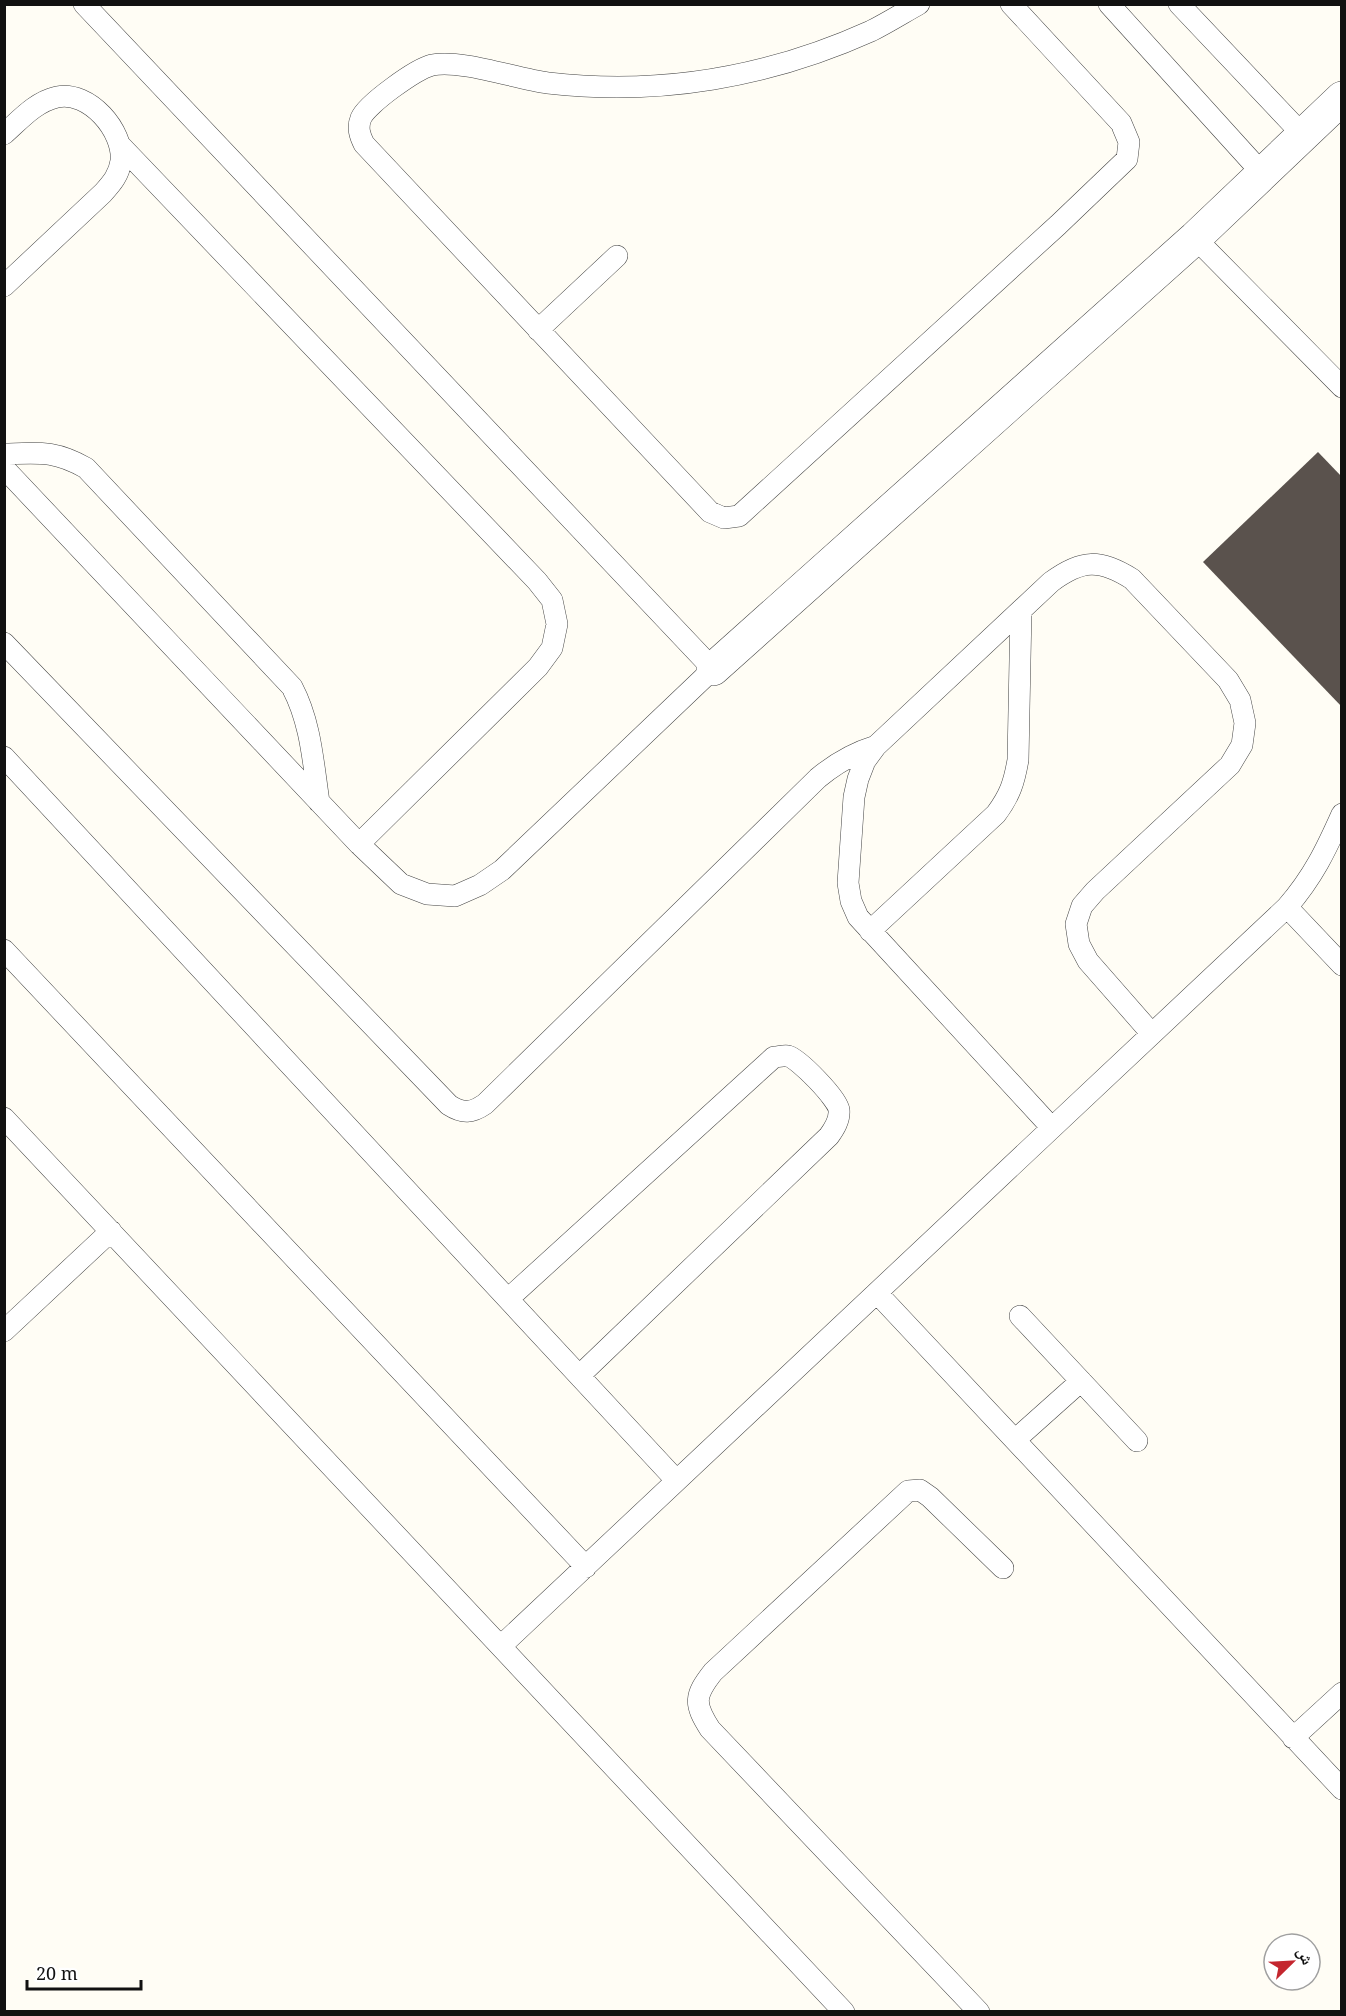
<svg xmlns="http://www.w3.org/2000/svg" width="1346" height="2016" font-family="'Noto Serif','Noto Naskh Arabic',serif">
	<style>
		.building { fill: #5a524d }
		.lines { fill: none; stroke-linecap: round; stroke-linejoin: round }
		.lane-casing { stroke: #444; stroke-width: 22 }
		.street-casing { stroke: #444; stroke-width: 34 }
		.lane { stroke: #fff; stroke-width: 21 }
		.street { stroke: #fff; stroke-width: 33 }
	</style>
	<rect width="100%" height="100%" fill="#fffdf5"/>
	<path class="building" d="M1318 452 1342 477V707L1203 562Z"/>
	<g class="lines">
		<defs>
			<path id="lane" d="M919 4C903 13 887 23 871 31 769 77 659 96 548 83 517 79 461 59 432 65 416 69 367 104 361 118 357 128 360 136 364 144L710 512 724 518 739 516 1058 225 1127 159 1129 142 1121 123 1011 4
				M1109 4 1262 173
				M1179 4 1302 134
				M4 134C20 120 35 102 57 97 89 90 124 131 121 161 119 175 112 183 103 193L4 286
				M120 145 537 581 552 600 557 624 552 648 538 667 359 844
				M1195 238 1342 387
				M538 330 617 256
				M4 454C39 453 54 450 86 468L292 687C311 723 313 762 319 802
				M4 468 359 844 401 884 427 894 455 896 480 885 502 870 713 669 84 4
				M4 643 449 1105C463 1114 472 1113 485 1104L818 778C836 763 853 753 876 746
				M4 757 676 1480
				M1287 907 1342 965
				M870 931 996 814C1010 795 1014 783 1018 760L1021 610
				M4 950 586 1567
				M4 1118 844 2012
				M1052 1128 858 917 851 901 848 883 854 797 858 779 865 761 876 746 1051 582C1082 559 1100 559 1132 579L1228 680 1240 700 1245 723 1242 745 1230 765 1095 891 1082 906 1076 924 1079 944 1088 961 1152 1034
				M877 1293 1342 1789
				M508 1299 774 1057C778 1057 785 1055 788 1056 799 1059 838 1099 839 1110 840 1120 834 1129 829 1136L579 1376
				M1020 1316 1137 1441
				M4 1331 111 1231
				M1015 1440 1081 1381
				M502 1645 1287 907C1313 877 1326 850 1342 814
				M1293 1738 1342 1693
				M979 2012 710 1729C694 1704 694 1696 713 1672L908 1491 920 1490 930 1497 1003 1568"/>
			<path id="street" d="M713 669 1195 238 1342 98"/>
		</defs>
		<use href="#lane" class="lane-casing"/>
		<use href="#street" class="street-casing"/>
		<use href="#lane" class="lane"/>
		<use href="#street" class="street"/>
	</g>
	<rect width="1346" height="2016" fill="none" stroke="#111111" stroke-width="12"/>
	<g transform="translate(1292 1962) rotate(66)"><circle r="28" fill="#ffffff" stroke="#a0a0a0" stroke-width="1.5"/>
	<path d="M0-4.5L10 22L0 15L-10 22Z" fill="#c4262e"/>
	<text y="-9" font-size="16" font-weight="bold" text-anchor="middle" fill="#111111">ش</text>
	</g>
	<path d="M27 1980v9h114v-9" fill="none" stroke="#111111" stroke-width="3"/>
	<text x="36" y="1980" font-size="18" fill="#111111" stroke="#ffffff" stroke-width="4.5" paint-order="stroke">20 m</text>
</svg>
